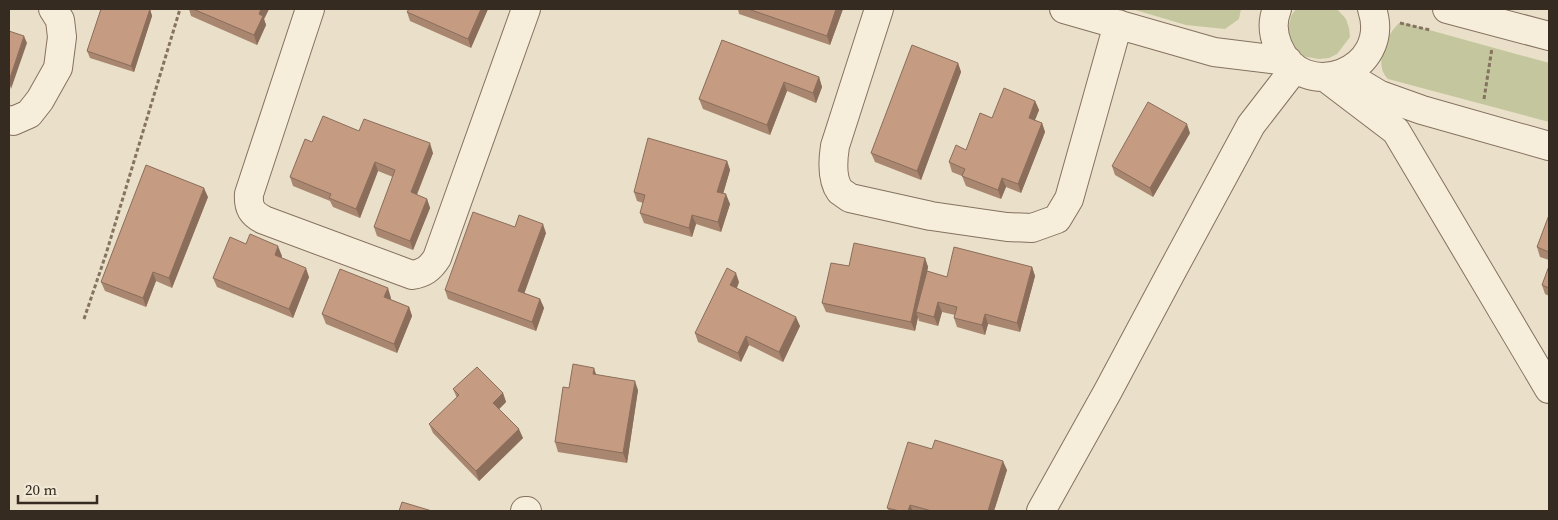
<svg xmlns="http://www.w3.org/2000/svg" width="1558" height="520" font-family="'Source Serif 4',serif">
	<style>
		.green { fill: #c4c79d }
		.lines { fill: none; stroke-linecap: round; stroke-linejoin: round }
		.minor-casing { stroke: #85725f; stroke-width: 30 }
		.path { stroke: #85725f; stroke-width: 3; stroke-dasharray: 4 2.5; stroke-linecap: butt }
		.minor { stroke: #f6eddb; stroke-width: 28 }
		.wall { fill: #a98670 }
		.shaded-wall { fill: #8a6d5b }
		.building { fill: #c59c82; stroke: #8a6d5b }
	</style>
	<rect width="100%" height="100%" fill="#eadfc8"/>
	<path class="green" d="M1132 9H1241L1239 19 1225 29 1186 25Z
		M1296 9H1337L1346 19 1349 28 1350 37 1337 54 1329 58 1319 59 1302 56 1293 47 1287 34 1291 16Z
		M1399 23H1404L1549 63V122L1388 79C1373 65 1386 35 1399 23Z"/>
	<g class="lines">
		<defs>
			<path id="minor" d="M310 9 249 194C248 208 252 214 264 220L412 275C424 273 430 269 437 258L526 9
				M879 9 835 146C833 159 831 179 840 191 843 193 847 196 850 198L931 216 1007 227 1032 228 1057 219 1069 199 1118 24
				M1064 9 1214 52 1288 61
				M1277 9C1272 21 1273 34 1278 46 1302 105 1393 72 1372 9
				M1447 9 1549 36
				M1325 77 1396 131 1549 389
				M1350 77 1380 95 1422 110 1549 146
				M9 120 13 121 29 114 40 100 58 68 62 37 60 20 53 9
				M525 511H527
				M1041 511 1108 391 1172 271 1251 125 1295 68"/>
		</defs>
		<use href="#minor" class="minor-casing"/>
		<path class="path" d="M1400 23 1430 30
			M1484 99 1492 48
			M84 319 106 254 180 9"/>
		<use href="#minor" class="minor"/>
	</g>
	<path class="wall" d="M150 9 152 16 134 72 90 58 87 51Z
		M189 9H269L264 19 266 25 257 45 191 16Z
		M488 9 471 48 410 21 407 12Z
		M738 9H843L830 45 739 14Z
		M722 40 819 77 822 87 816 103 787 91 770 135 703 109 699 99Z
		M958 63 961 72 921 180 875 162 871 153Z
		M1035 101 1039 110 1035 120 1042 123 1045 132 1021 193 1006 187 1001 199 966 186 962 176 952 172 949 162 966 150 992 118Z
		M359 131 433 153 417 195 427 199 430 208 413 250 377 236 374 227 393 177 378 171 360 218 333 207 330 201 293 186 290 177 312 142Z
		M1190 133 1153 197 1115 175 1112 166Z
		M727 161 730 170 723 194 730 204 721 232 696 224 692 237 644 223 640 213 643 203 637 201 634 192Z
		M208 197 172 288 156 281 146 307 105 291 101 282Z
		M1549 215V260L1540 257 1537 247Z
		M515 227 546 233 524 293 540 299 544 308 536 331 448 299 445 290Z
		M246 244 282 256 281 258 309 277 293 318 217 287 213 278Z
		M925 258 928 267 927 271 947 277 1032 267 1035 276 1020 332 988 324 985 335 957 327 954 318 955 315 942 312 938 326 919 321 918 317 915 331 826 312 822 303 849 266Z
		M1549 266V296L1545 294 1542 285Z
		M739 282 737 288 800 326 783 362 749 345 741 362 698 342 695 333Z
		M391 298 390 299 409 307 412 316 397 353 326 324 322 314Z
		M596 375 638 390 627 463 558 452 555 442 569 388Z
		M453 389 503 393 506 402 499 409 523 438 479 481 433 433 429 424 457 398Z
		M932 449 1007 470 994 511H889L887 508Z"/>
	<path class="shaded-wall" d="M150 9 152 16 134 72 131 66Z
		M261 9H269L264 19 266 25 257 45 254 35 259 14Z
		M481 9H488L471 48 468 39Z
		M836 9H843L830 45 827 36Z
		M24 36 27 43 11 89 9 81Z
		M958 63 961 72 921 180 917 171Z
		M819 77 822 87 816 103 813 93Z
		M784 82 787 91 770 135 767 125Z
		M1035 101 1039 110 1032 127 1029 118Z
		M1042 123 1045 132 1021 193 1018 184Z
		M1187 124 1190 133 1153 197 1150 188Z
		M430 143 433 153 414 201 411 192Z
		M727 161 730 170 721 201 717 192Z
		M375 162 378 171 360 218 356 209Z
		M1002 178 1006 187 1001 199 998 190Z
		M204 188 208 197 172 288 169 278Z
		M726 194 730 204 721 232 718 222Z
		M427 199 430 208 413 250 410 241Z
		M692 215 696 224 692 237 689 228Z
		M543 224 546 233 522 300 518 291Z
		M278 246 282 256 278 264 275 255Z
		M925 258 928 267 919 313 916 312 918 317 915 331 911 322Z
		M1032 267 1035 276 1020 332 1017 323Z
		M306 268 309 277 293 318 289 309Z
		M153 272 156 281 146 307 143 298Z
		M736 273 739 282 734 294 730 285Z
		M388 288 391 298 388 306 384 297Z
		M540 299 544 308 536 331 532 322Z
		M938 302 942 312 938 326 934 317Z
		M409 307 412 316 397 353 394 344Z
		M985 314 988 324 985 335 982 325Z
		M796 317 800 326 783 362 779 352Z
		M746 336 749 345 741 362 738 353Z
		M594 368 597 377 593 374Z
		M635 381 638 390 627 463 623 453Z
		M503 393 506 402 496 412 493 403Z
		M519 429 523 438 479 481 476 471Z
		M1003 461 1007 470 994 511H988Z
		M910 505 913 511H908Z"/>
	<path class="building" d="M101 9H150L131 66 87 51Z
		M193 9H261L259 14 263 16 254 35Z
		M409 9H481L468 39 407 12Z
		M748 9H836L827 36Z
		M9 31 24 36 9 81Z
		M722 40 819 77 813 93 784 82 767 125 699 99Z
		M912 45 958 63 917 171 871 153Z
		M1004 88 1035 101 1029 118 1042 123 1018 184 1002 178 998 190 962 176 965 169 949 162 956 145 966 150 980 113 992 118Z
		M1148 102 1187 124 1150 188 1112 166Z
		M323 116 359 131 364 119 430 143 411 192 427 199 410 241 374 227 395 170 375 162 356 209 329 198 331 194 290 177 305 139 312 142Z
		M648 138 727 161 717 192 726 194 718 222 692 215 689 228 640 213 645 195 634 192Z
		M146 165 204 188 169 278 153 272 143 298 101 282Z
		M473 212 515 227 519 215 543 224 518 291 540 299 532 322 445 290Z
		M1549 215V252L1537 247Z
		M250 234 278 246 275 255 306 268 289 309 213 278 230 237 246 244Z
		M854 243 925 258 911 322 822 303 831 263 849 266Z
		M954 247 1032 267 1017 323 985 314 982 325 954 318 957 307 938 302 934 317 916 312 927 271 947 277Z
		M1549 266V288L1542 285Z
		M727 268 736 273 730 285 796 317 779 352 746 336 738 353 695 333Z
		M340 269 388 288 384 297 409 307 394 344 322 314Z
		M573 364 594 368 593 374 635 381 623 453 555 442 563 387 569 388Z
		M477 367 503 393 493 403 519 429 476 471 429 424 459 395 453 389Z
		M935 440 1003 461 988 511H932L910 505 908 511H900L887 508 908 442 932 449Z
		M402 502 432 511H399Z"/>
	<rect width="1558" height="520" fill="none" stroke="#362b21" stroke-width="20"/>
	<path d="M18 495v8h79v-8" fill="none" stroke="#362b21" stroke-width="2.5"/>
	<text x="25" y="495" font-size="15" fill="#362b21" stroke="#f2ead7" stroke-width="4" paint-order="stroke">20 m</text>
</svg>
